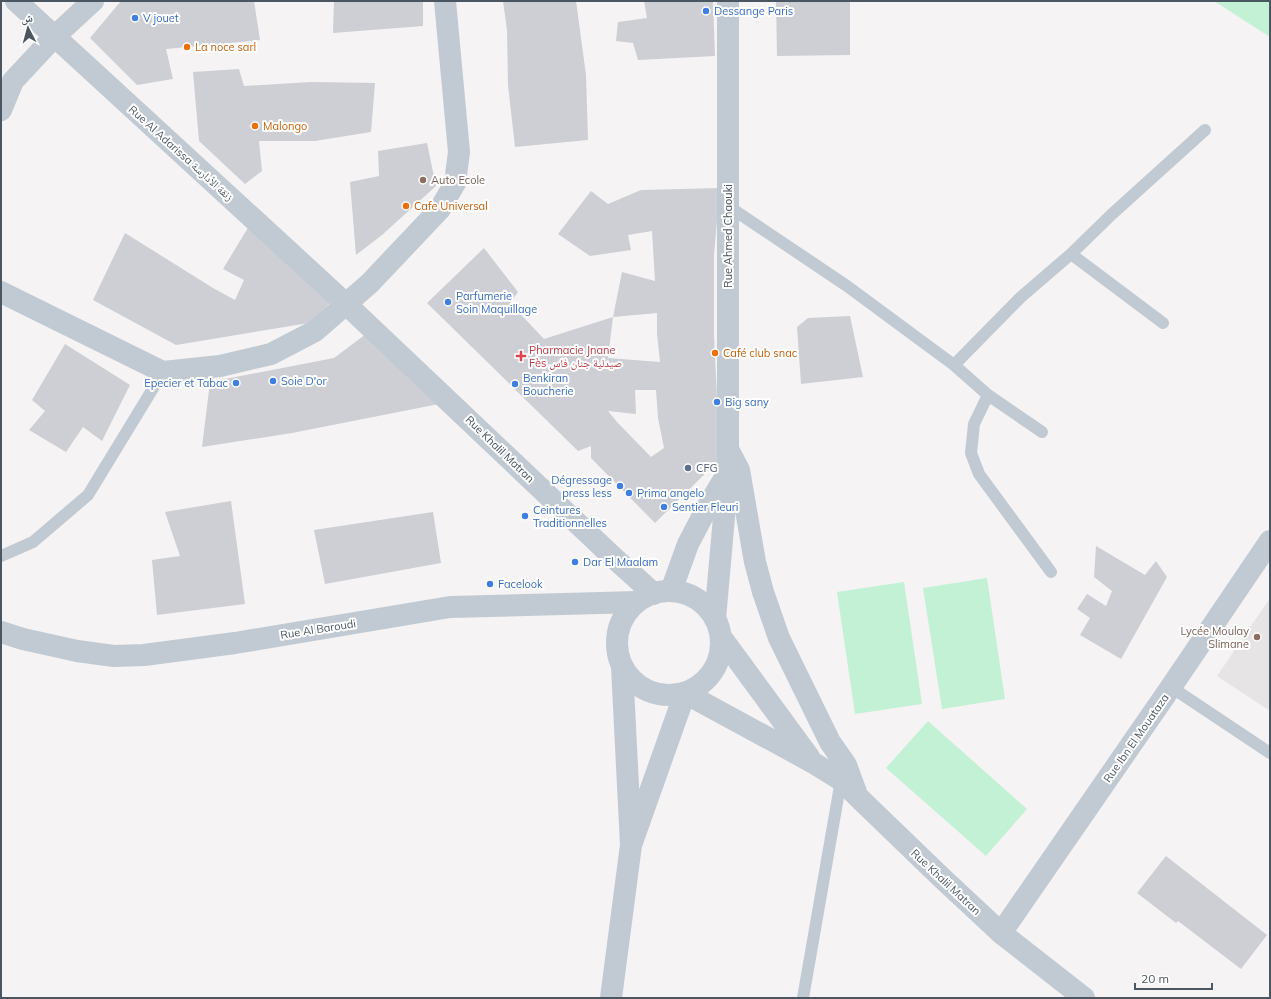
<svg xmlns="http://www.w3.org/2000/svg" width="1271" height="999" font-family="Mulish,'Noto Naskh Arabic',sans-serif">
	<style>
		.education { fill: #e6e4e5 }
		.green { fill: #c3f1d5 }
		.building { fill: #cdcfd5; fill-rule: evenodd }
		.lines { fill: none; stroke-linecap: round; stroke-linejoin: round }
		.service { stroke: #c1cad2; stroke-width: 12 }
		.minor { stroke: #c1cad2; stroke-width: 22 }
		.tertiary { stroke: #c1cad2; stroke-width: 22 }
		.shop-dot { fill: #3f7fe0; stroke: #fff; stroke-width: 1.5 }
		.food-dot { fill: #e8710a; stroke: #fff; stroke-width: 1.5 }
		.education-dot { fill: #8d6e63; stroke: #fff; stroke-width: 1.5 }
		.health-dot { fill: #e0444e; stroke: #fff; stroke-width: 1.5 }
		.service-dot { fill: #5c6f8a; stroke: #fff; stroke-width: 1.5 }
		.labels { text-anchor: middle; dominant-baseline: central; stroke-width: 4; stroke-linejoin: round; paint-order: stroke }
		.shop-label { font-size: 11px; fill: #366cbe; stroke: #fff; text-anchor: start }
		.food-label { font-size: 11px; fill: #c56008; stroke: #fff; text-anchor: start }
		.street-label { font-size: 11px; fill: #4a5661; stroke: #fff }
		.education-label { font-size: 11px; fill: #785e54; stroke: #fff; text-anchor: start }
		.health-label { font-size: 11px; fill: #be3a42; stroke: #fff; text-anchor: start }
		.service-label { font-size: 11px; fill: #4e5e75; stroke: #fff; text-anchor: start }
	</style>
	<rect width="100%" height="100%" fill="#f5f3f3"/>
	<path class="education" d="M1270 598V711L1217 676Z"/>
	<path class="green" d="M1214 1H1270V37Z
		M987 578 1005 699 942 709 923 588Z
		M904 582 922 704 855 714 837 592Z
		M928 721 1027 809 986 856 886 768Z"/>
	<path class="building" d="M121 1H254L260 40 166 49 173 79 137 85 90 38Z
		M334 1H423V26L333 33Z
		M503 1H576L586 75 588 140 515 147 508 85 507 30Z
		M644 1H713L715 56 638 60 633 43 616 41 618 22 647 18Z
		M776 1H850V55L777 56Z
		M239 69 244 86 311 82 375 83 371 132 315 141H259L262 171 245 184 199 141 193 72Z
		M427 143 436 186 382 235 356 255 350 182 379 176 378 151Z
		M720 188 714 254V336L720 459 655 523 591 458V446L578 451 427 303 484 248 518 292 510 303 544 339 613 317 608 358 660 362 657 334V313L613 317 622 272 655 281 652 231 628 235 631 250 590 256 558 234 591 191 608 204 641 190ZM635 390H656L658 418 664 448 651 457 617 422 608 411 636 414Z
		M249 226 337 296 309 323 176 345 93 300 125 233 213 288 235 300 244 280 223 269Z
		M850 316 863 377 801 384 797 327 808 318Z
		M366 334 439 404 292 433 202 447 210 382 334 358Z
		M65 344 130 385 102 441 83 427 66 452 29 430 45 411 32 400Z
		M231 501 245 604 157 615 152 560 180 556 165 512Z
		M433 512 441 563 325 584 314 530Z
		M1096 546 1145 575 1156 561 1167 577 1121 659 1080 635 1090 618 1077 609 1087 594 1106 606 1112 591 1094 577Z
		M1166 856 1267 935 1241 969 1178 921 1176 923 1137 893Z"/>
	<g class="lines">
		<path class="service" d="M728 206 847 286 954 365 1021 297 1071 254 1163 323
			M1071 254 1111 215 1205 130
			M954 365 988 395 1042 432
			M988 395 974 424 971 453 979 474 1051 572
			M1 556 33 542 88 495 163 372
			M1171 687 1270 753
			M803 998 841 780"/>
		<path class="minor" d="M1 110 13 81 54 37 93 1
			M1 292 163 372 220 366 271 354 315 331 370 283 440 209 455 183 459 152 445 1
			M671 591 688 544 710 502 726 476
			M715 619 728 472V1
			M1 632 23 639 77 651 114 656 144 655 235 643 450 607 637 602
			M1001 933 1171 687 1270 541"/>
		<path class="tertiary" d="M16 1 346 304 613 557 654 594
			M728 449 739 470 755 562 763 592 779 638 830 742 846 765 856 792
			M617 643a52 52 0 1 1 104 0a52 52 0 1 1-104 0Z
			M721 637 809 757
			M631 845 685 693 812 762 841 780 859 798 943 879 1001 933 1084 998
			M611 998 631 845 622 667"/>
	</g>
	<g class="shop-dot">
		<circle cx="706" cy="11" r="4"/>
		<circle cx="135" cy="18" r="4"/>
		<circle cx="448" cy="302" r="4"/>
		<circle cx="273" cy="381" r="4"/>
		<circle cx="236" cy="383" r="4"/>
		<circle cx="515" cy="384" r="4"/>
		<circle cx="717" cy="402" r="4"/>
		<circle cx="620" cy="486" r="4"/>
		<circle cx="629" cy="493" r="4"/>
		<circle cx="664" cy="507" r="4"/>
		<circle cx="525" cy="516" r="4"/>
		<circle cx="575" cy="562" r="4"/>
		<circle cx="490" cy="584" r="4"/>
	</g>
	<g class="food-dot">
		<circle cx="187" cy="47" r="4"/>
		<circle cx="255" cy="126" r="4"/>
		<circle cx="406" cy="206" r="4"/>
		<circle cx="715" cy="353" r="4"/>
	</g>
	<g class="education-dot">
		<circle cx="423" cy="180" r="4"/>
		<circle cx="1257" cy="637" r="4"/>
	</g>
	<path class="health-dot" d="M519 350h4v4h4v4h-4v4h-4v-4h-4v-4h4z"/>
	<circle class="service-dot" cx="688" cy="468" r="4"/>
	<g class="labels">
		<g class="shop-label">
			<text x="714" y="11">Dessange Paris</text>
			<text x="143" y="18">V jouet</text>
			<text x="456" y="296">Parfumerie<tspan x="456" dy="13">Soin Maquillage</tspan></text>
			<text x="523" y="378">Benkiran<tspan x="523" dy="13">Boucherie</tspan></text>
			<text x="281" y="381">Soie D'or</text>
			<text x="228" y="383" text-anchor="end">Epecier et Tabac</text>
			<text x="725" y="402">Big sany</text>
			<text x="612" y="480" text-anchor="end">Dégressage<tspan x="612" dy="13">press less</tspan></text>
			<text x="637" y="493">Prima angelo</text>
			<text x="672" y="507">Sentier Fleuri</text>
			<text x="533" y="510">Ceintures<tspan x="533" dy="13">Traditionnelles</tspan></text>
			<text x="583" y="562">Dar El Maalam</text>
			<text x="498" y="584">Facelook</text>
		</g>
		<g class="food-label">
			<text x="195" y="47">La noce sarl</text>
			<text x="263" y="126">Malongo</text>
			<text x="414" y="206">Cafe Universal</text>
			<text x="723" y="353">Café club snac</text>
		</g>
		<g class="street-label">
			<text transform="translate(181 153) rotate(42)">Rue Al Adarissa زنقة الأدارسة</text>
			<text transform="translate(728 236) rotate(-90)">Rue Ahmed Chaouki</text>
			<text transform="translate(500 449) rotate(44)">Rue Khalil Matran</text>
			<text transform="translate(318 629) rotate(-9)">Rue Al Baroudi</text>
			<text transform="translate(1136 738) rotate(-55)">Rue Ibn El Mouataza</text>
			<text transform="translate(946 882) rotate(43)">Rue Khalil Matran</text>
		</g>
		<g class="education-label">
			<text x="431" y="180">Auto Ecole</text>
			<text x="1249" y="631" text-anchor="end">Lycée Moulay<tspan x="1249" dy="13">Slimane</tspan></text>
		</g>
		<g class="health-label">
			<text x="529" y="350">Pharmacie Jnane<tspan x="529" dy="13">Fès صيدلية جنان فاس</tspan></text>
		</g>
		<g class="service-label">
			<text x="696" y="468">CFG</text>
		</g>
	</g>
	<rect width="1271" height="999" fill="none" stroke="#4a5661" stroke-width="4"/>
	<g transform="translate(28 28) rotate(354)" stroke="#ffffff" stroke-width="3" paint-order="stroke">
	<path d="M0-3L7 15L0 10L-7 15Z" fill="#4a5661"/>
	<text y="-6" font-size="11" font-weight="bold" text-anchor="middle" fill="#4a5661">ش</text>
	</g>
	<path d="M1135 983v6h77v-6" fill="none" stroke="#4a5661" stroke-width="2"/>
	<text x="1141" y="983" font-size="12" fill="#4a5661" stroke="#ffffff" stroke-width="3" paint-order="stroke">20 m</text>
</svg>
